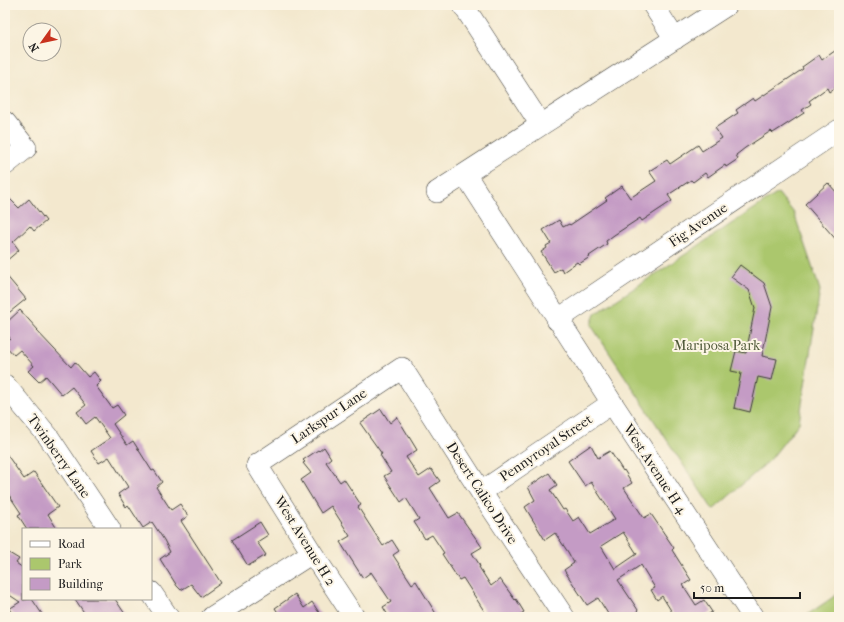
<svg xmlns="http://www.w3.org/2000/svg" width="844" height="622" font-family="'IM FELL French Canon',serif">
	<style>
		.green { fill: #abc76d; stroke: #647244 }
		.building { fill: #c49bc5; fill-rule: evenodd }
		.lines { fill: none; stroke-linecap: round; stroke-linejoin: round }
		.minor-casing { stroke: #3c3b37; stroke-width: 22 }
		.minor { stroke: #fff; stroke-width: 21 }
		.labels { text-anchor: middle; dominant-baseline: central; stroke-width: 4; stroke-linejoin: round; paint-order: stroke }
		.street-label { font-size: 14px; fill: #1c1c1c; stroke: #fcf5e5 }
		.park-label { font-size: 14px; fill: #4e5838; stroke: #fcf5e5 }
	</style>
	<rect width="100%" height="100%" fill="#fcf5e5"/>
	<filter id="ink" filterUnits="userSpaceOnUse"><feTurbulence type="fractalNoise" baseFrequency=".025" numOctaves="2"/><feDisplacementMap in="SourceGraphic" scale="8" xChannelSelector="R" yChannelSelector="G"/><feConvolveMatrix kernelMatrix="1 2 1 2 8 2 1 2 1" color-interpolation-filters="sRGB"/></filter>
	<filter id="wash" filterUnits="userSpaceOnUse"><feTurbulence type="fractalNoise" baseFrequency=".012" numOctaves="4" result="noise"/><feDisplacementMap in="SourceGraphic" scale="16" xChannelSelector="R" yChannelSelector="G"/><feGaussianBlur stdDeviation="0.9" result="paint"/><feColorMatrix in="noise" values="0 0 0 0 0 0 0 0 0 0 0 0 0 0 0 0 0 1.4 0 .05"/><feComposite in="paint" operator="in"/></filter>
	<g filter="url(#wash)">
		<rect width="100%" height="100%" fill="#f3e8ce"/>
		<path class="green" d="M778 193 794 213 820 290 799 423 770 460 713 510 591 325 595 314Z
			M839 593V617H804Z"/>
		<g id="blocks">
			<path class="building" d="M839 48V85L829 92 827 88 809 101 811 104 802 110 804 113 773 133 771 131 745 148 736 155 738 159 726 167 725 165 708 177 705 173 693 182 691 180 668 195 672 201 642 221 640 218 614 235 606 241 607 244 589 256 590 257 579 264 577 262 563 272 561 268 554 272 541 252 547 248 546 246 551 243 543 230 559 220 563 227 569 224 570 225 607 200 605 198 622 186 630 198 656 181 649 171 667 160 670 164 698 145 702 151 722 138 715 128 738 113 736 110 753 98 755 101 803 69 802 67 819 55 822 60Z
				M828 183 839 195V243L805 204Z
				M5 194 19 208 29 199 46 221 34 231 30 226 13 242 19 250 5 262Z
				M740 265 764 283 772 307 762 356 777 359 772 380 758 377 750 412 734 408 741 373 731 371 736 351 746 353 755 308 749 290 731 277Z
				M5 274 26 299 5 316Z
				M20 310 38 330 37 331 71 367 75 362 88 377 94 372 101 381 96 386 112 408 117 405 124 415 113 424 127 445 133 441 152 471 154 470 162 482 156 487 171 510 180 504 188 516 181 521 221 583 201 597 191 584 181 590 177 586 160 559 170 552 164 540 152 522 143 528 128 505 126 507 118 494 128 487 109 457 99 463 91 451 110 438 95 417 86 424 77 412 86 405 72 387 62 395 46 376 39 382 28 371 34 366 20 350 14 355 5 345V342L10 338 5 332V324Z
				M381 409 390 423 397 417 417 450 406 457 419 477 431 469 440 481 430 488 449 518 458 513 482 547 472 553 479 564 480 567H479L491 586 500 579 515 600 516 599 524 612 516 617H488L463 578 459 580 442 554 444 553 432 535 425 539 414 522 419 519 406 498 401 502 384 476 391 472 380 455 382 454 360 423Z
				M591 445 598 458 610 451 623 471 624 470 632 483 624 488 644 518 651 514 674 548 672 550 691 580 683 585 696 605 704 600 712 612 704 617H675L662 596 657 600 651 590 655 588 641 565 618 580 638 610 636 612 639 617H610L598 598 587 605 564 570 574 563 568 552 555 533 545 540 525 507 535 500 528 487 549 473 557 485 550 490 563 510 565 509 573 521 579 517 590 534 615 519 591 482 585 486 568 461ZM623 532 637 554 615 569 601 546Z
				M324 447 331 458 326 462 340 482 344 479 361 505 358 507 383 546 392 540 399 551 393 555 412 584 416 581 438 617H389L383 607 391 602 371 572 363 578 340 542 350 536 331 506 321 513 301 480 311 473 303 463 305 462 303 460 318 450 319 451Z
				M5 452 24 479 34 472 49 494 58 507 48 514 57 529H27L18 515 21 513 5 489Z
				M260 522 268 535 257 542 266 555 248 566 232 540Z
				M9 553 19 559 16 563 23 568V600L32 599 44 617H15L9 609 20 602 5 592V555L7 556Z
				M295 594 304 608 312 602 322 617H281L275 608Z
				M75 599H115L127 617H87Z"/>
		</g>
	</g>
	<g filter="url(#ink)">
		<use href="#blocks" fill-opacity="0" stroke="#3c3b37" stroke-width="1"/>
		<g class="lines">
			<defs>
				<path id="minor" d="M463 5 541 125
					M653 5 675 39
					M5 122 26 148 5 165
					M465 174 612 403 753 617
					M437 192 727 5
					M557 320 839 130
					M5 385 48 436 110 529
					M481 492 612 403
					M151 592 168 617
					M212 617 312 553
					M354 617 312 553 257 465 402 368 481 492 564 617"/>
			</defs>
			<use href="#minor" class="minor-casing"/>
			<use href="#minor" class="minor"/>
		</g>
	</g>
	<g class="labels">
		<g class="street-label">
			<text transform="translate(698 225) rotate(-34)">Fig Avenue</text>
			<text transform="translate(329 416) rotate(-34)">Larkspur Lane</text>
			<text transform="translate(546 448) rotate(-34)">Pennyroyal Street</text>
			<text transform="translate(59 456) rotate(55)">Twinberry Lane</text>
			<text transform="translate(655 469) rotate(57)">West Avenue H 4</text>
			<text transform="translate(482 493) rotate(57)">Desert Calico Drive</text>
			<text transform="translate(305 541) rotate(58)">West Avenue H 2</text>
		</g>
		<g class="park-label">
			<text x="717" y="345">Mariposa Park</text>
		</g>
	</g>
	<rect width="844" height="622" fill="none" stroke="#fcf5e5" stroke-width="20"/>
	<rect x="22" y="528" width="130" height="72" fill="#fcf5e5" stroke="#a29e95"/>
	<rect x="30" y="541" width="20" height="6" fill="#ffffff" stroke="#a29e95"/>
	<text x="58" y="548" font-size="12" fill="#1c1c1c">Road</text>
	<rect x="30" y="558" width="20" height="12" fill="#abc76d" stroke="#a29e95"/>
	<text x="58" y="568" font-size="12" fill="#1c1c1c">Park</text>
	<rect x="30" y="578" width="20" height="12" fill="#c49bc5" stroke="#a29e95"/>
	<text x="58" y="588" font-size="12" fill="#1c1c1c">Building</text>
	<g transform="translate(42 42) rotate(237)"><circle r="19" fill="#fcf5e5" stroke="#a29e95"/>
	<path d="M0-3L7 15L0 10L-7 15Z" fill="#c8321e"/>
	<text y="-6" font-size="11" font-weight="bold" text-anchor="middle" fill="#1c1c1c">N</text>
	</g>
	<path d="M694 592v6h106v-6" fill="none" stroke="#1c1c1c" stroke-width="2"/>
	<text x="700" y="592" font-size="12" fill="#1c1c1c" stroke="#fcf5e5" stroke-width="3" paint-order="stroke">50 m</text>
</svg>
